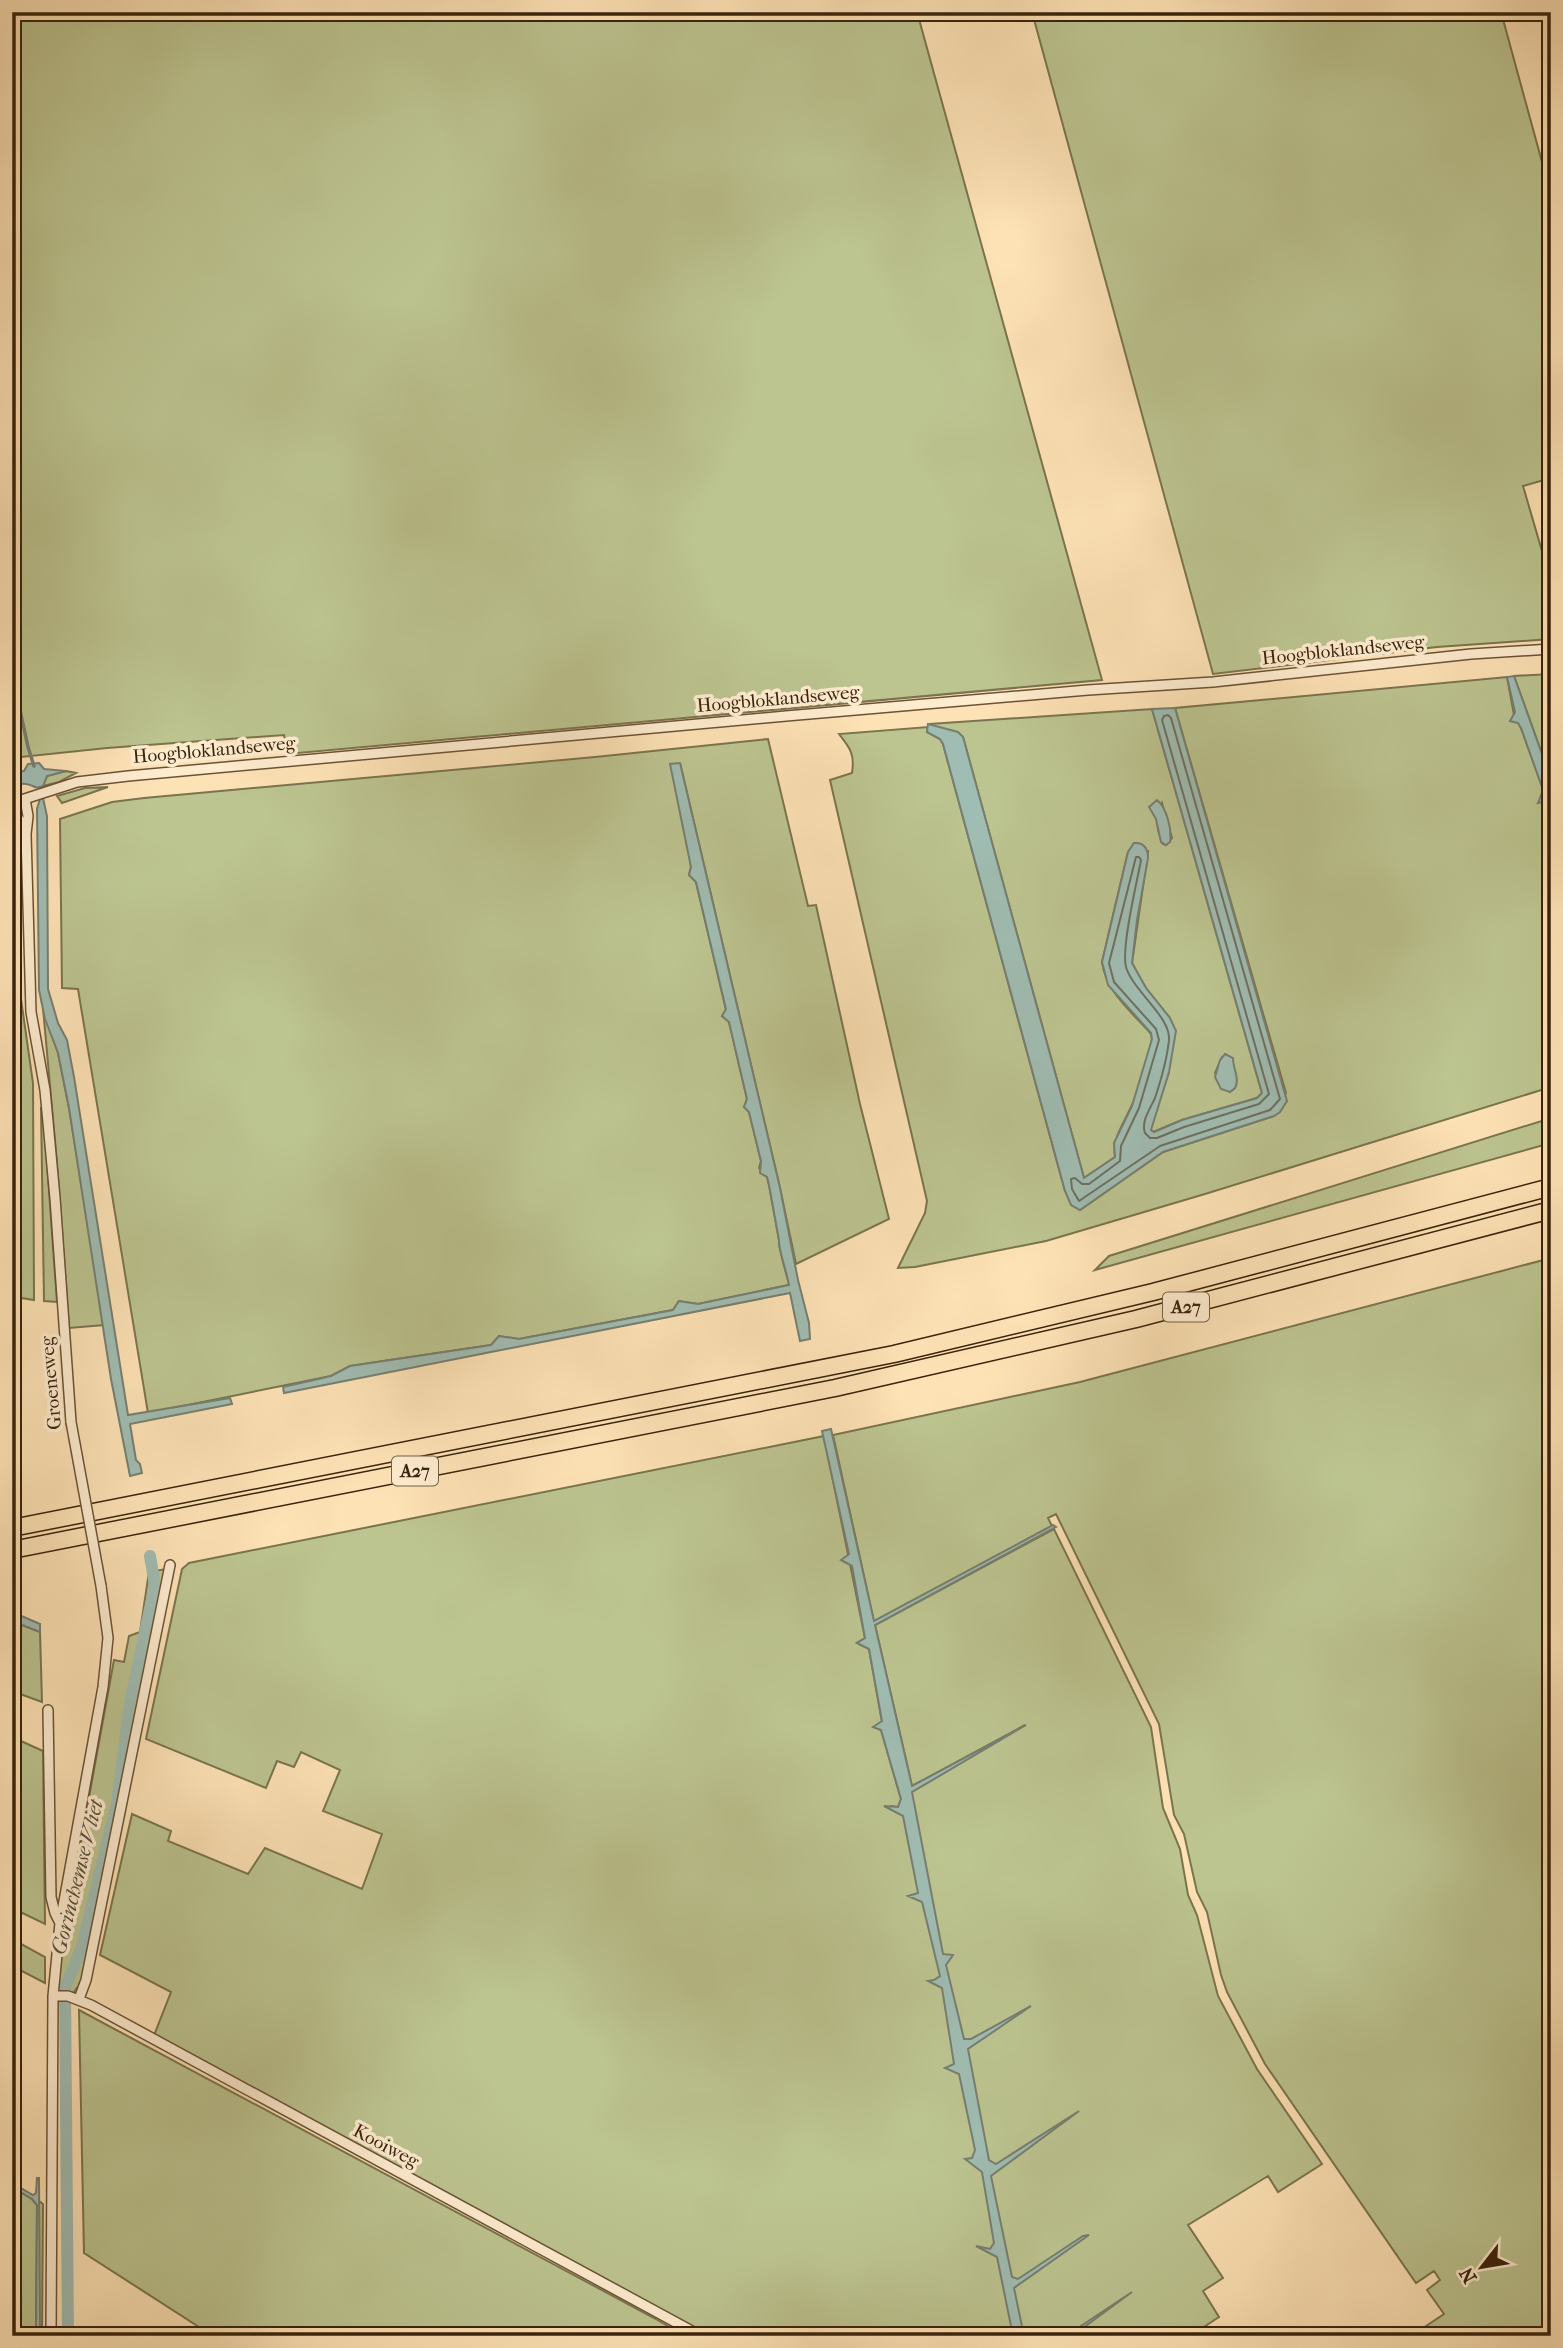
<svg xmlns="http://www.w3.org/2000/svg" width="1563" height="2348" font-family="'IM FELL French Canon',serif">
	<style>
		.green { fill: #bcc490; stroke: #7b744e; stroke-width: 2; fill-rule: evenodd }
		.water { fill: #a0bdb3; stroke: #777f70; stroke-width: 2 }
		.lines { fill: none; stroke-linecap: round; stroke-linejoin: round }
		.shore { stroke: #6d7060; stroke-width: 2 }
		.stream { stroke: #777f70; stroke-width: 3.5 }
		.canal { stroke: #a0bdb3; stroke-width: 12 }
		.street-casing { stroke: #6b5336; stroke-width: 12 }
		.highway-casing { stroke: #3a230c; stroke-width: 19 }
		.street { stroke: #feeccf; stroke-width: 9 }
		.highway { stroke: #fde2b5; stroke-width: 16 }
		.street-bridge-casing { stroke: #6b5336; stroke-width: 12; stroke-linecap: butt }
		.street-bridge { stroke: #feeccf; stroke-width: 9 }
		.labels { text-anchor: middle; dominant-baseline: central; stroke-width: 7; stroke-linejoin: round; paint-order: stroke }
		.shield { fill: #feeccf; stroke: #755f46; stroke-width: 2 }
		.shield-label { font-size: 18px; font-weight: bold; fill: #3a230c }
		.street-label { font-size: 19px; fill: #3a230c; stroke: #feeccf }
		.water-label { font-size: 21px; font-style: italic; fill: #59513e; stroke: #feeccf }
	</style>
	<rect width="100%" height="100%" fill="#fde2b5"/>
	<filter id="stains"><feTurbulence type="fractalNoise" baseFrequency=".00286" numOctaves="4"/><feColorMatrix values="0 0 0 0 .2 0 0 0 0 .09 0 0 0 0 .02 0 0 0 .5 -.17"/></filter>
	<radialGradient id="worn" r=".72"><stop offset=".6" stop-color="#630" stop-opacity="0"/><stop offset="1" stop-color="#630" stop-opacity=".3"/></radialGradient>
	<path class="green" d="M12 12H917L1102 680 287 754 284 735 107 748 12 758Z
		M1032 12H1501L1551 195V478L1523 486 1551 582V639L1437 647 1213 674Z
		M1540 12H1551V50Z
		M1551 674V779L1514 676Z
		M1507 677 1514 715 1521 728 1544 791 1539 802 1547 801 1551 807V1087L1205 1194 1046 1241 915 1267 898 1268 925 1213 927 1201 830 780 852 773C855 754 850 748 839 734L928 727 927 732 940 739 943 744 1065 1191 1080 1210 1163 1152 1274 1116 1286 1093 1175 708Z
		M1152 709 1262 1093 1257 1098 1182 1120 1153 1132 1151 1130 1152 1122 1169 1072 1170 1018 1146 988 1132 963 1148 851 1128 852 1102 962C1106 992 1132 1012 1151 1034L1152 1039C1148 1059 1140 1088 1131 1107 1124 1123 1112 1138 1115 1157L1084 1178 963 737 929 724ZM1162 803 1172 838 1166 845 1163 844C1156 828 1155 819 1162 803ZM1222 1057C1232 1065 1240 1075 1235 1088L1230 1092 1215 1073Z
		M768 739 808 906 816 905 860 1104 889 1219 796 1264 780 1188 680 763 691 867 689 875 696 882 726 1010 722 1016 729 1022 747 1099 744 1107 749 1112 761 1161 759 1168 767 1177 769 1185 779 1240C778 1248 787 1274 789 1285L698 1304 679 1301 673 1310 519 1339 499 1336 491 1345 350 1366 331 1376 148 1413 78 989 62 988 60 819 112 802 144 798 595 757Z
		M66 771 76 773 59 782 43 786 47 776Z
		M108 787 62 803 57 796 85 788Z
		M12 825 18 828 20 846V992L33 1083 34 1300 21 1298 12 1360Z
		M43 1008 58 1053 69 1108 104 1325 69 1328 57 1163Z
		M41 1108H43L57 1302 44 1301Z
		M1551 1118V1143L1095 1270 1109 1256Z
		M1551 1258V2336H1411L1444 2314 1427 2290 1440 2280 1434 2271 1416 2283 1265 2064 1227 1992 1221 1975 1207 1912 1197 1892 1184 1834 1174 1815 1159 1724 1056 1514 1048 1518 1052 1526 874 1622 833 1435 1080 1382Z
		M824 1436 865 1638 857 1643 869 1649 882 1722 874 1727 881 1730 901 1799 898 1807 890 1806 908 1813 905 1796 1025 1725 912 1786 875 1625 1054 1529 1151 1727 1163 1808 1180 1849 1188 1895 1197 1915 1218 1996 1257 2069 1322 2164 1278 2192 1268 2176 1188 2225 1223 2278 1203 2291 1219 2317 1190 2336H1077L1075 2332 1070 2336H705L153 2038 171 1992 100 1955 132 1814 171 1831 168 1841 248 1874 265 1848 362 1889 382 1834 323 1811 340 1770 301 1752 294 1767 277 1761 266 1788 146 1739 182 1569 189 1563Z
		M166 1569 83 1980 73 1993 59 1991 58 1985 61 1951 114 1660 124 1662 129 1636 140 1632 149 1572Z
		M12 1621 40 1632 42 1702 12 1691Z
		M12 1737 43 1751 45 1924 12 1908Z
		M12 1939 45 1957V1983L12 1966Z
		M79 2010 654 2318 685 2336H213L84 2253Z
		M12 2187 32 2199 37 2205 36 2334 39 2335V2201L43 2204 42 2336H12Z"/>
	<path class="water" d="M1514 676 1551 779V807L1547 801 1538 803 1543 790 1521 728 1518 723 1510 721 1515 712 1507 677Z
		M1175 708 1287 1101 1280 1112 1274 1116 1163 1152 1080 1210 1071 1205 1065 1191 943 744 940 739 927 732 928 724 958 732 963 737 1084 1178 1115 1157 1114 1143 1132 1106 1152 1039 1151 1033 1108 985 1102 962 1128 852 1134 843C1144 842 1148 849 1148 858L1137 920 1132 963 1146 988 1170 1018 1176 1031 1169 1072 1151 1130 1154 1132 1182 1120 1257 1098 1262 1093 1152 709Z
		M39 763 44 769 66 771 47 776 43 786C34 790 35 785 26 784 22 783 17 785 12 785V774L24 771 28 764Z
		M680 763 780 1188 798 1280 809 1323 810 1339 800 1341 790 1293 284 1393 283 1387 331 1376 350 1366 491 1345 499 1336 519 1339 673 1310 679 1301 698 1304 789 1285C787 1273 778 1248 779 1240L769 1185 767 1177 760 1173 761 1161 749 1112 744 1107 747 1099 729 1022 722 1016 726 1009 696 882 689 875 691 867 670 764Z
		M43 798 47 816 48 989 58 1023 67 1040 74 1077 128 1415 230 1398 232 1404 130 1424 136 1460 140 1464 142 1473 130 1476 111 1379 69 1108 58 1053 45 1019 39 990 37 809 40 799Z
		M1157 800C1167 808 1172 830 1170 842L1166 845 1161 842 1156 819 1149 807Z
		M1225 1054 1233 1058C1233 1069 1240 1078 1235 1088L1230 1092 1221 1089 1215 1077 1220 1060Z
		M831 1429 874 1621 1053 1525 1056 1527 875 1625 912 1786 1026 1725 912 1792 943 1954 953 1955 946 1965 964 2039H971L1031 2006 968 2049 989 2160 996 2164 1079 2111 991 2176 1012 2277 1018 2279 1083 2236 1089 2235 1014 2288 1024 2336H1013L997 2257 976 2246 990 2249 994 2243 982 2172 965 2159 972 2158 975 2150 959 2074 945 2068 954 2064 942 1988 928 1981 934 1980 940 1976 922 1902 908 1896 918 1893 903 1816 884 1806 898 1807 901 1799 881 1730 873 1727 882 1721 869 1649 857 1643 865 1638 852 1566 841 1560 849 1554 822 1431Z
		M12 1612 40 1624V1632L12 1621Z
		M37 2178H39L40 2335 36 2334 37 2205 32 2199 12 2187V2183L33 2195 36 2193Z
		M1132 2292 1072 2336H1066Z"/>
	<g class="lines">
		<path class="shore" d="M1168 715 1171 718 1280 1099 1270 1110 1160 1146 1079 1201 1072 1189 1071 1179 1075 1178 1082 1184H1089L1120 1161 1121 1146 1139 1108 1159 1040 1156 1029 1114 982 1109 963 1136 857H1139L1141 860C1137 882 1121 948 1126 967 1133 991 1171 1017 1169 1040 1167 1059 1161 1080 1155 1098 1150 1109 1141 1121 1145 1133L1150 1138H1157L1184 1127 1259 1104 1269 1094 1162 720 1164 716Z"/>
		<path class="stream" d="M12 673 28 747 34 766"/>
		<path class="canal" d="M68 2336 65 1988 82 1947 117 1803 130 1703 155 1585 150 1556"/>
		<defs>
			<path id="street" d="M25 799 28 816 26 834 31 1012 45 1090 55 1198 71 1422
				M12 803 77 782 128 776 786 716 1088 690 1213 682 1471 654 1551 649
				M12 805 26 834
				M48 1710 51 1897 55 1913 60 1923
				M53 1996H68L91 2005 701 2336
				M79 1999 86 1980 170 1565
				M51 2336 53 1996 60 1923 103 1687 108 1638 101 1586"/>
			<path id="highway" d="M12 1528 894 1354 1153 1292 1551 1187
				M12 1550 835 1388 1136 1319 1551 1210"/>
		</defs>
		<use href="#street" class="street-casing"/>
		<use href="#highway" class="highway-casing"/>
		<use href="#street" class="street"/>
		<use href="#highway" class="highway"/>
		<defs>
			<path id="street-bridge" d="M71 1422 101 1586"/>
		</defs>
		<use href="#street-bridge" class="street-bridge-casing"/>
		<use href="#street-bridge" class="street-bridge"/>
	</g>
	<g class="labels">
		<g class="shield">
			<rect x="1163" y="1292.5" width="46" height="29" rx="5"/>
			<rect x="392" y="1456.5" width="46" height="29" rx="5"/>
		</g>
		<g class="shield-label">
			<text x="1186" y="1307">A27</text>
			<text x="415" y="1471">A27</text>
		</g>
		<g class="street-label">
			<text transform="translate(1343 650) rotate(-6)">Hoogbloklandseweg</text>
			<text transform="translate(778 699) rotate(-5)">Hoogbloklandseweg</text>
			<text transform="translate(214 750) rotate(-5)">Hoogbloklandseweg</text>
			<text transform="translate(51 1383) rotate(-95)">Groeneweg</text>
			<text transform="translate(386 2146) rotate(28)">Kooiweg</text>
		</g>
		<g class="water-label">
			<text transform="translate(77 1877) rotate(-76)">Gorinchemse Vliet</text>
		</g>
	</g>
	<rect width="1563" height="2348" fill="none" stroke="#fde2b5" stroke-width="42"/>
	<rect x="14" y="14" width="1535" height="2320" fill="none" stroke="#3a230c" stroke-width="3.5"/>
	<rect x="21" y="21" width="1521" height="2306" fill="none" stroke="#3a230c" stroke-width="2"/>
	<g transform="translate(1482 2267) rotate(239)" stroke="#feeccf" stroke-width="5" paint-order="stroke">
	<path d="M0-5L12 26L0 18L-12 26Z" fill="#3a230c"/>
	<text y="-10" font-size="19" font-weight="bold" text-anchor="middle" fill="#3a230c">N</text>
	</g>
	<rect width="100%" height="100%" filter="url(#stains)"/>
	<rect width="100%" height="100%" fill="url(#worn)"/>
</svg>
